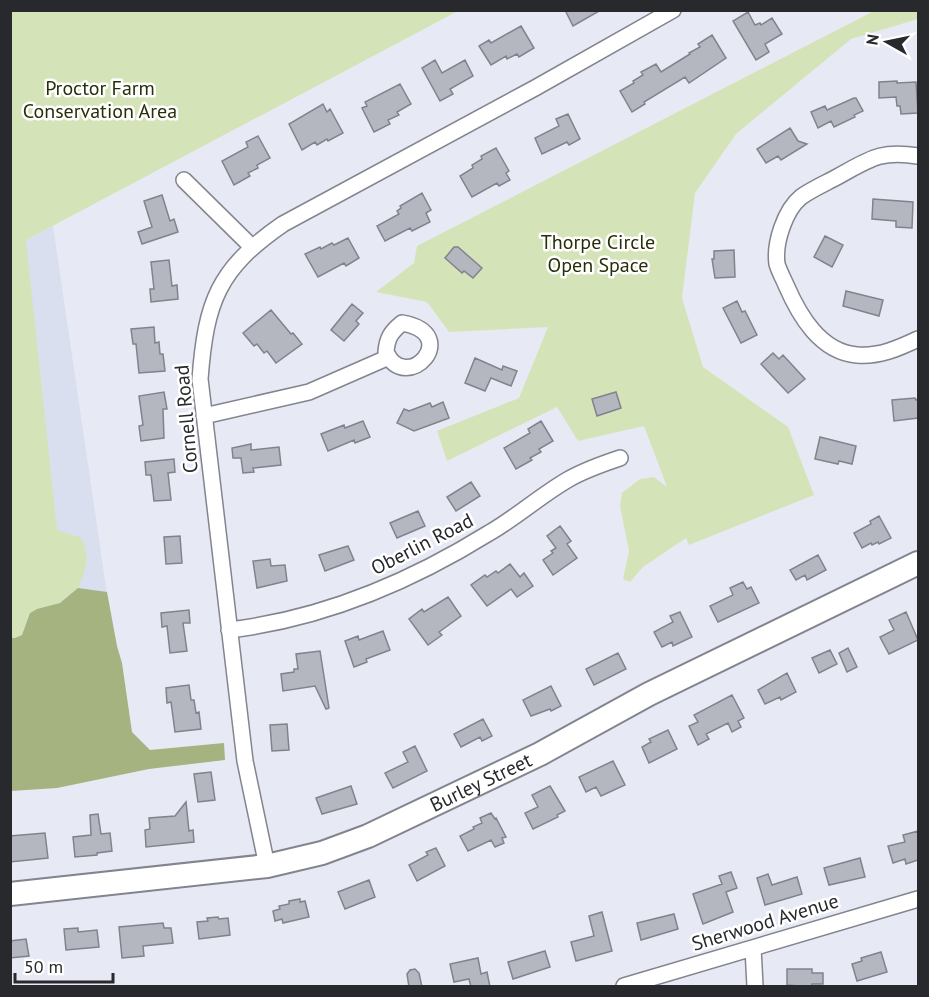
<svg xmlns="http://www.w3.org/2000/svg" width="929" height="997" font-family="'PT Sans',sans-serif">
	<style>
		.built { fill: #d9dfef }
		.green { fill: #d5e3b9 }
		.forest { fill: #a4b380 }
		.building { fill: #b4b7c0; stroke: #80838c; stroke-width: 1.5 }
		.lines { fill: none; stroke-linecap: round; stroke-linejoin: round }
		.minor-casing { stroke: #82858d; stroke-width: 18 }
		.secondary-casing { stroke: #82858d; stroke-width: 26 }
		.minor { stroke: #fff; stroke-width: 15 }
		.secondary { stroke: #fff; stroke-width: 22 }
		.labels { text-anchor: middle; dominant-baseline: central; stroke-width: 5; stroke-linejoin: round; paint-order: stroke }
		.park-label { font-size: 20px; fill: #262f07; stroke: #fff }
		.street-label { font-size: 20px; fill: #28292d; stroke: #fff }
	</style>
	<rect width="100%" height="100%" fill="#e7eaf4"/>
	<path class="built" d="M53 226 107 594 10 739V248Z"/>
	<path class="green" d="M11 11H458L26 240 57 530 80 537 84 543 87 558 84 574 78 588 66 599 60 603 37 609 30 613 22 635 15 638H11Z
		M874 11H918V19L851 39 736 134 695 193 682 298 703 367 788 427 814 495 689 545 686 538 643 567 630 582 623 579 629 551 620 506 622 493 640 479 654 477 667 487 644 426 578 441 557 407 447 461 437 431 519 398 548 327 449 332 427 302 376 292 414 263 417 246Z"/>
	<path class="forest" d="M78 588 107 592 117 646 122 663 132 732 150 750 224 743 225 760 149 769 57 788 11 791V638H15L22 635 30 613 37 609 60 603Z"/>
	<path class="building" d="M565 10H601L573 26Z
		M748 12 755 25 760 23 761 25 772 18 782 34 765 44 769 52 756 60 733 21Z
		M521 26 534 48 519 57 517 54 507 59 506 56 491 65 479 46 489 40 491 43Z
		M712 35 726 58 689 83 685 77 644 102 645 104 632 112 620 91 634 83 633 81 643 75 641 72 656 64 661 72 690 54 689 53 700 47 698 44Z
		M435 60 442 73 465 60 473 76 450 89 453 94 440 101 422 68Z
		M897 81V83L916 82 918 113 901 114 900 106H897L896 97 879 98V82Z
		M400 84 411 104 397 112 399 115 388 120 390 124 374 132 362 108 367 106 365 102Z
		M854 98H856L863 111 854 115 855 117 834 127 831 121 818 128 811 112 825 106 827 110Z
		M323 104 327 112 330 109 343 133 328 141 327 139 317 145 315 142 302 150 289 124Z
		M568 114 580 139 569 145 567 142 542 154 535 138 559 126 556 119Z
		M790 128 798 141 807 144 781 160 778 156 766 163 757 149Z
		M258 136 270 158 257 165 258 168 248 173 250 176 234 185 222 161 248 147 246 142Z
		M496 148 509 171 506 173 510 180 499 186 497 183 472 197 460 176 473 168 472 165 482 159 481 156Z
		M422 193 431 210 426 213 430 222 412 231 410 228 385 241 377 226 399 214 397 211 401 208 400 206Z
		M162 195 170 221 174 219 178 232 142 244 138 232 152 227 144 201Z
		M873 199 913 202 912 228 896 227V221L872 219Z
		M825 236 843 245 832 267 814 257Z
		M348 238 359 258 346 266 344 263 318 277 305 254 320 247 321 249 332 243 334 245Z
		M454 247H458L482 268 473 278 464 271 462 273 445 258Z
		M734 250 735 277 715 278 712 259H714V251Z
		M169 260 172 286 177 285 178 299 151 302 150 289H154L151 262Z
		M846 291 883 300 879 316 843 306Z
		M737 301 742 312 745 311 757 335 741 343 723 308Z
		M352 304 363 313 356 321 359 324 344 341 331 330Z
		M271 310 291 334 293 333 302 344 276 363 267 351 264 353 257 344 254 346 243 333Z
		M154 327 155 343 159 342 160 354H163L165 371 139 373 136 344H133L131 329Z
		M773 353 779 359 783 355 805 379 788 393 761 364Z
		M475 358 502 370 503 366 517 371 511 386 491 378 485 391 465 383Z
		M164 392 167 409H163L164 438 141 441 139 426 143 425 139 396Z
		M616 392 621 408 597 416 592 399Z
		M915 398 916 400 918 399V418L894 421 892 400Z
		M443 402 449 418 414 431 397 423 404 409 409 411 430 403 432 407Z
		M363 421 370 437 355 443 354 440 328 451 321 434 344 425 345 428Z
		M541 421 553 441 539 449 541 452 530 458 532 460 516 469 504 448 530 433 528 429Z
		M820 437 856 446 852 464 839 461 838 464 815 459Z
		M251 444V450L279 447 281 465 253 468 254 472 243 473 241 458H233L232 448Z
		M174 459 175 472 168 473 171 500 154 501 151 475H146L145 462Z
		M471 482 480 496 456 511 447 497Z
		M418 511 425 526 397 538 390 523Z
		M879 516 891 538 879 544 878 542 872 545 871 543 862 548 854 533 871 524 870 521Z
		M560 526 571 541 567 544 577 558 553 575 543 560 553 553 551 551 556 548 547 536Z
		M180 536 182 563 166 564 164 537Z
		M348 546 354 560 325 571 319 555Z
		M818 555 826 570 807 580 805 575 796 580 790 570Z
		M270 559 271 566 285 565 287 581 257 588 253 561Z
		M510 564 520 577 524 573 533 586 517 597 511 589 487 606 471 585 485 575 487 577 496 571 498 573Z
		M743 582 747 589 751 587 759 603 718 622 710 606 733 595 730 588Z
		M448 597 461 616 439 632 442 635 428 645 409 619 422 609 424 612Z
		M189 610 190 623H183L187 651 170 653 167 626 162 627 161 613Z
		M680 612 692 637 673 646 672 642 662 647 654 632 673 622 670 616Z
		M906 612 918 640 889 654 880 637 894 630 889 620Z
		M383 631 390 650 366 659 367 662 354 667 345 641 358 636 359 640Z
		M848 648 857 667 847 672 839 653Z
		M830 650 837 664 819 673 812 658Z
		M320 651 329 708 326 709 315 686 283 691 281 674 294 672V669H298L296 654Z
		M618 653 626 669 594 685 586 669Z
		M787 673 796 692 781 700 780 697 765 704 758 690Z
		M189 685 191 700H194L196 713 199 712 201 729 175 732 171 702 167 703 166 688Z
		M551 686 561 706 551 711 550 709 531 716 523 700Z
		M732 695 744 718 738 721 741 727 732 732 728 723 706 734 709 739 698 745 689 726 698 722 694 715Z
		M483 719 492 736 482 741 480 737 461 747 454 734Z
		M287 724 289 750 272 751 270 725Z
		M668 730 677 749 649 763 642 747 651 742 649 739Z
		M415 746 427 771 393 788 385 773 408 762 403 752Z
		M613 761 625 785 601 796 596 787 586 792 579 777Z
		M211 772 215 800 198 802 194 774Z
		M351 786 357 804 322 814 316 798Z
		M550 786 565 811 557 815 558 817 533 829 525 813 538 807 532 795Z
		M186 802 189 831 193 830 194 842 146 847 145 830 150 829 149 818 175 816Z
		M491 813 495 819 496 818 506 837 502 838 504 843 495 847 491 840 468 851 460 836 474 829 473 827 482 823 480 818Z
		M98 814 101 834 110 833 112 851 97 853V855L75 857 73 837 91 835 90 815Z
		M918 831V860L906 864 905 859 893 863 888 846 905 842 903 835Z
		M45 833 48 858 10 862V836Z
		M436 848 445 866 417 881 409 865 428 855 426 852Z
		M860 858 865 877 829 885 824 868Z
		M731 872 737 888 726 892 733 912 703 924 693 894 722 884 719 876Z
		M768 874 772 885 797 877 802 894 765 905 757 878Z
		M369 880 375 897 345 909 338 892Z
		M300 899V902L305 901 309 917 283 923 282 919 275 921 273 911 280 909 279 906 289 904V901Z
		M602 912 612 951 576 961 571 942 594 936 589 916Z
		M674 914 678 929 641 940 637 923Z
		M218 917 219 919 228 918 230 935 199 939 197 922 208 921 207 918Z
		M163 923 164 928H171L173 943 143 946 144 956 122 958 119 927Z
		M78 928V932L97 930 99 947 66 950 64 929Z
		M26 939 29 956 10 958V941Z
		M545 951 550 967 513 979 508 962Z
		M881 952 887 972 857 981 852 964 862 961 861 958Z
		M478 958 481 974 487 972 490 987H471L469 979 454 982 450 964Z
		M415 969 419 973 422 987H409L407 974 410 970Z
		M787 969H812V973H823V984H812V987L787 985Z"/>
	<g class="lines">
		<defs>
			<path id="minor" d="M918 156C880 150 870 159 837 177 826 183 812 189 801 197 785 210 774 243 777 264 779 271 783 278 786 285 799 315 820 352 857 355 879 357 899 348 918 339
				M184 180 252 247
				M402 323C464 334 406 396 386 352 387 338 391 332 402 323Z
				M204 416 309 392 389 357
				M229 630C322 619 410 582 489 533 517 517 541 495 569 479 585 470 602 464 620 458
				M267 866 245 761 200 379C206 301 218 269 283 224L535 88 673 10
				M753 948 755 986
				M624 986 918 899"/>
			<g id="secondary">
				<path id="s1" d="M10 894 267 866 322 853 368 836 540 754 649 694 918 563"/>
			</g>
		</defs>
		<use href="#minor" class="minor-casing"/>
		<use href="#secondary" class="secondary-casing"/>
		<use href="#minor" class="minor"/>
		<use href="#secondary" class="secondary"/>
	</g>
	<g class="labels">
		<g class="park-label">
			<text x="100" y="88">Proctor Farm<tspan x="100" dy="23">Conservation Area</tspan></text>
			<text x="598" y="242">Thorpe Circle<tspan x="598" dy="23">Open Space</tspan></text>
		</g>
		<g class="street-label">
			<text transform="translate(186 419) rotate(-95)">Cornell Road</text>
			<text transform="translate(422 544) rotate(-27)">Oberlin Road</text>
			<text stroke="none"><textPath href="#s1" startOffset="489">Burley Street</textPath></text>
			<text transform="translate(765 922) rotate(-17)">Sherwood Avenue</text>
		</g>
	</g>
	<rect width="929" height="997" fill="none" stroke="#28292d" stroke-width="24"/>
	<g transform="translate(887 42) rotate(279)" stroke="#ffffff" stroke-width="4.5" paint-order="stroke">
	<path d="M0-4.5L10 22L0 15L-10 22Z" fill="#28292d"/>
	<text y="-9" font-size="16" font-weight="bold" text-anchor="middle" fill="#28292d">N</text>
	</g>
	<path d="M15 973v9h98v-9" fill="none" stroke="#28292d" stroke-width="3"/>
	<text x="24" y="973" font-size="18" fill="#28292d" stroke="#ffffff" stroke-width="4.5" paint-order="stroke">50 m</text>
</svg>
